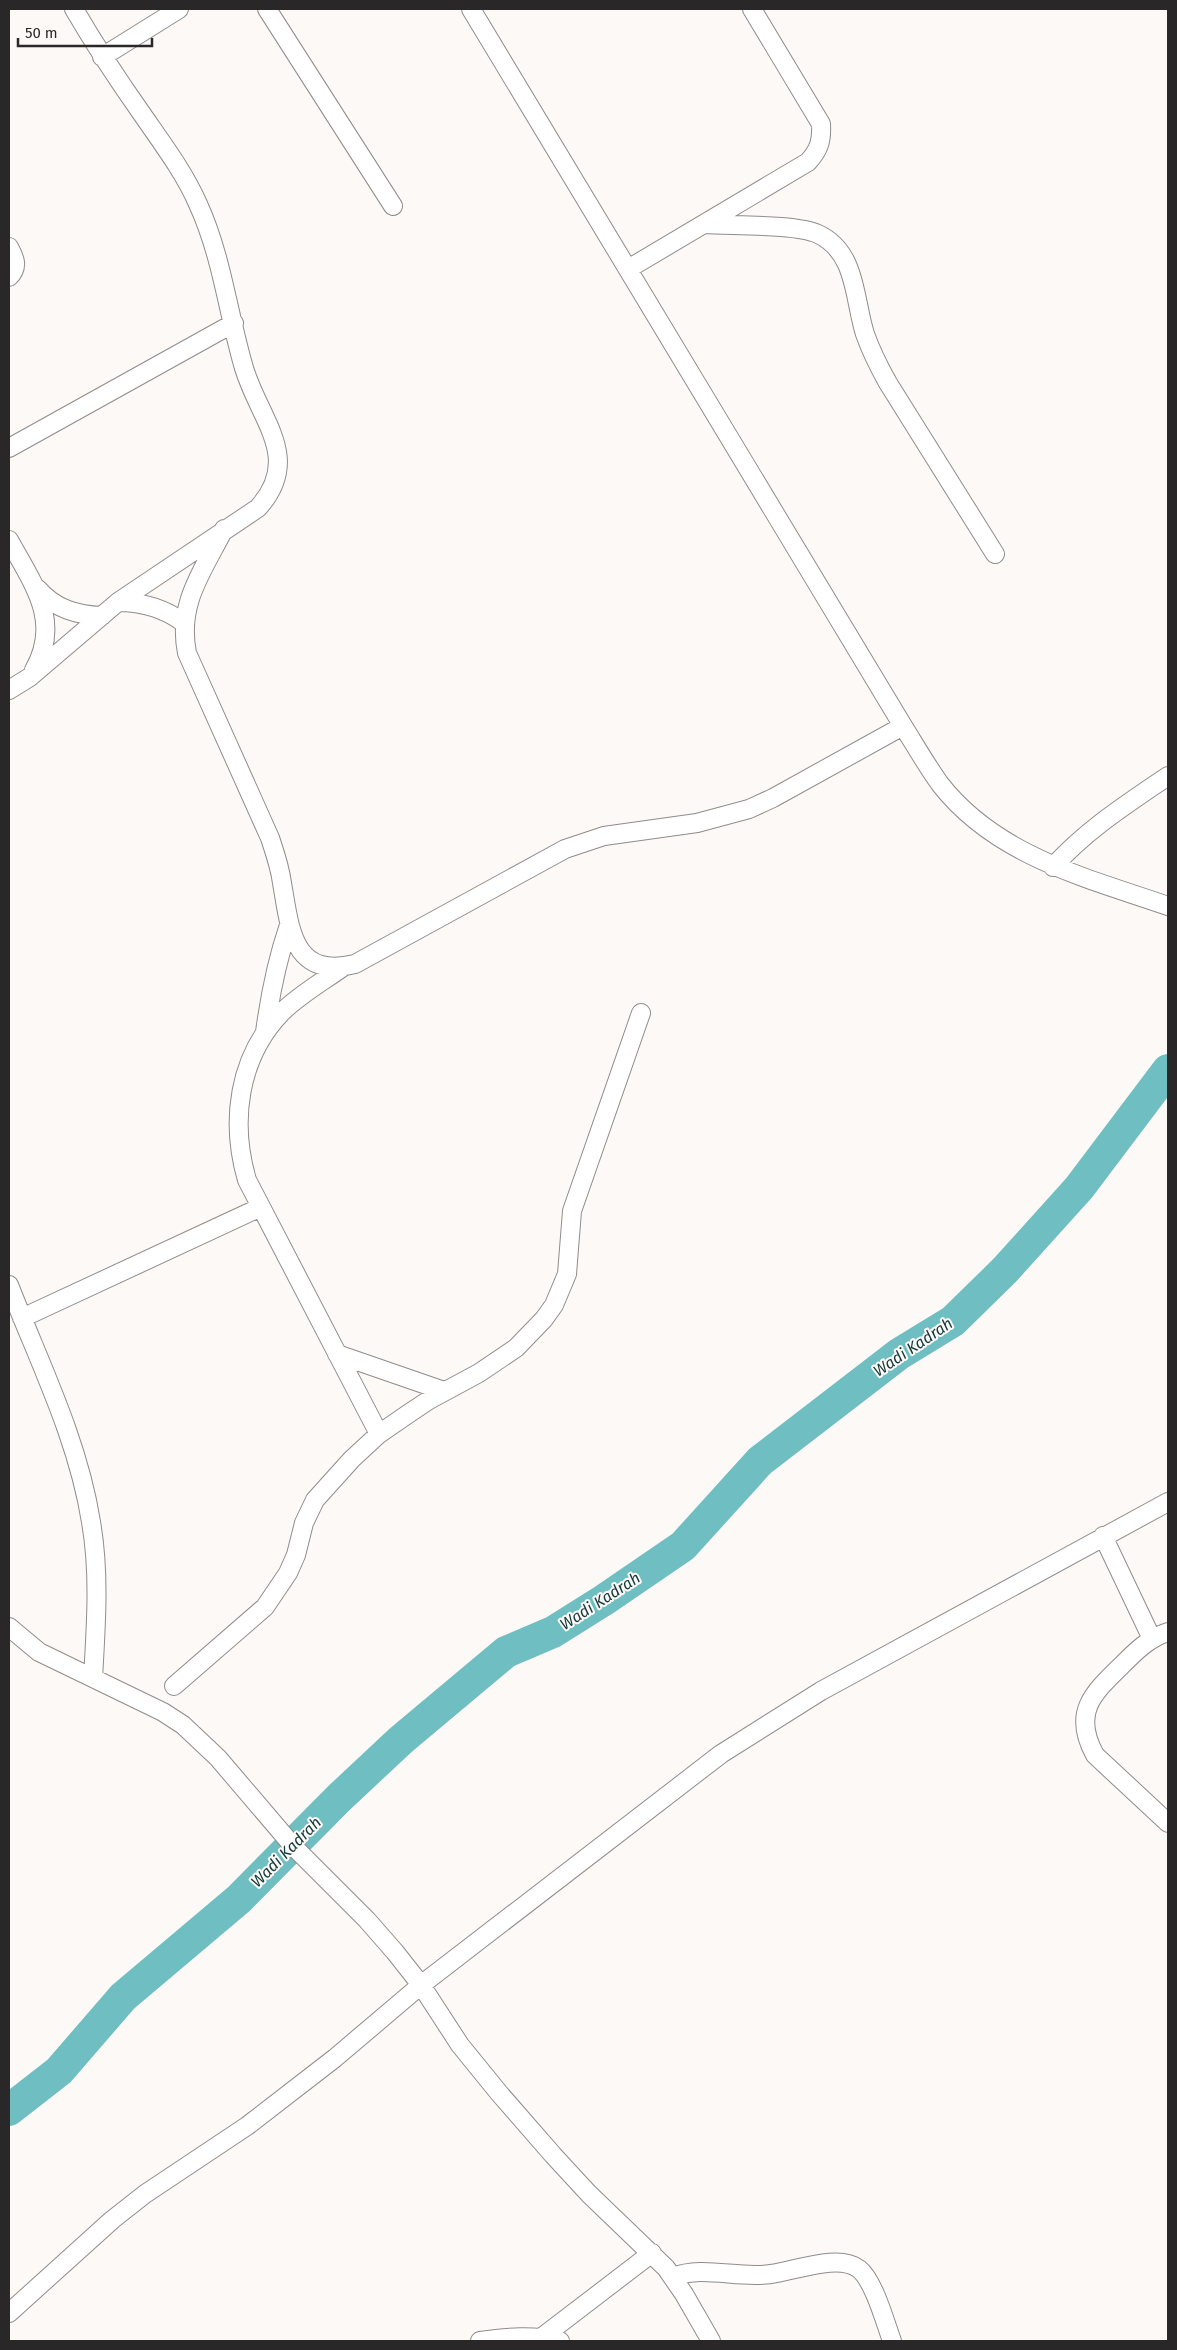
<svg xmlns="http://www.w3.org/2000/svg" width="1177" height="2350" font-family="'Fira Sans',sans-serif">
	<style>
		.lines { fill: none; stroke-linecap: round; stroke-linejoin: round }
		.river { stroke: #6fbec1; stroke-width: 32 }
		.street-casing { stroke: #908c8b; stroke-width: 20 }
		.street { stroke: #fff; stroke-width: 18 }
		.labels { text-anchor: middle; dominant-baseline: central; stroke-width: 4; stroke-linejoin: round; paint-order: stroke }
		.water-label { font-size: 16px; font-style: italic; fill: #12393b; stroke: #fdf9f7 }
	</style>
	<rect width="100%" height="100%" fill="#fdf9f7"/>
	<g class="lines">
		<path class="river" d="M9 2110 59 2071 123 1997 239 1899 339 1798 401 1740 506 1652 553 1632 604 1600 683 1546 760 1461 899 1354 953 1321 1005 1270 1079 1188 1168 1070"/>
		<defs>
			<path id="street" d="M267 9 393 206
				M471 9 903 726C915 745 927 766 940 784 996 856 1087 878 1168 906
				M102 57 179 9
				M704 224C731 226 796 224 818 234 857 252 854 300 865 334 871 351 879 367 888 383L995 554
				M9 247C15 258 19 267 9 277
				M628 269 808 162C819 150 822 141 821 124L752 9
				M9 448 234 323
				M224 529C203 571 177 603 187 653L270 838C275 853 280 867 282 883 290 928 292 979 355 964L565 849 604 836 697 823 749 809 773 798 903 726
				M9 540C33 584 62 621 34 670
				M38 589C55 609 77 615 102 616
				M118 602C143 602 164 608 184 623
				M9 690 30 677 118 602 258 508C303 458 260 421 244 368 228 314 222 256 198 204 184 172 162 143 142 114 118 80 95 45 74 9
				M1053 867C1086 830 1127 804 1168 776
				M343 967C322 982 299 995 281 1013 238 1058 230 1122 247 1180L379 1434
				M265 1032C270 995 277 960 289 925
				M9 1285C39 1362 78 1439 91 1522 100 1573 96 1626 93 1678
				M22 1318 261 1207
				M337 1354 444 1391
				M1103 1536 1152 1639
				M9 1627 39 1652 163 1712 183 1725 218 1758 293 1846 367 1920 395 1952 421 1985 460 2045 499 2093 553 2155 589 2194 666 2268 684 2294 711 2341
				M1168 1632C1149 1638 1136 1651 1122 1665 1092 1694 1072 1713 1095 1755L1168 1823
				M174 1686 265 1607 288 1573 296 1555 304 1523 315 1500 352 1459 379 1434 408 1414 429 1400 479 1373 516 1348 544 1319 554 1305 567 1274 572 1211 641 1013
				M673 2277C703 2265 738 2279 771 2274 795 2271 839 2253 859 2269 874 2281 885 2322 892 2341
				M9 2313 112 2220 145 2194 247 2126 335 2058 421 1985 721 1754 821 1691 1168 1502
				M480 2341C508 2337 533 2335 560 2341
				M537 2341 652 2253"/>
		</defs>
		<use href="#street" class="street-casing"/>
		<use href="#street" class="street"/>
	</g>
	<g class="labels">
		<g class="water-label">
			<text transform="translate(913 1347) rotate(-34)">Wadi Kadrah</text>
			<text transform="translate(600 1601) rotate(-33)">Wadi Kadrah</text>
			<text transform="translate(286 1852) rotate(-45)">Wadi Kadrah</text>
		</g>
	</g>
	<rect width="1177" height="2350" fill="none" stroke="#292727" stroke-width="20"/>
	<path d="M18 38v8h134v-8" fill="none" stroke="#292727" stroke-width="2.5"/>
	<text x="25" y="38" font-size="15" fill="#292727" stroke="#fdf9f7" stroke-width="4" paint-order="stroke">50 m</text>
</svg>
